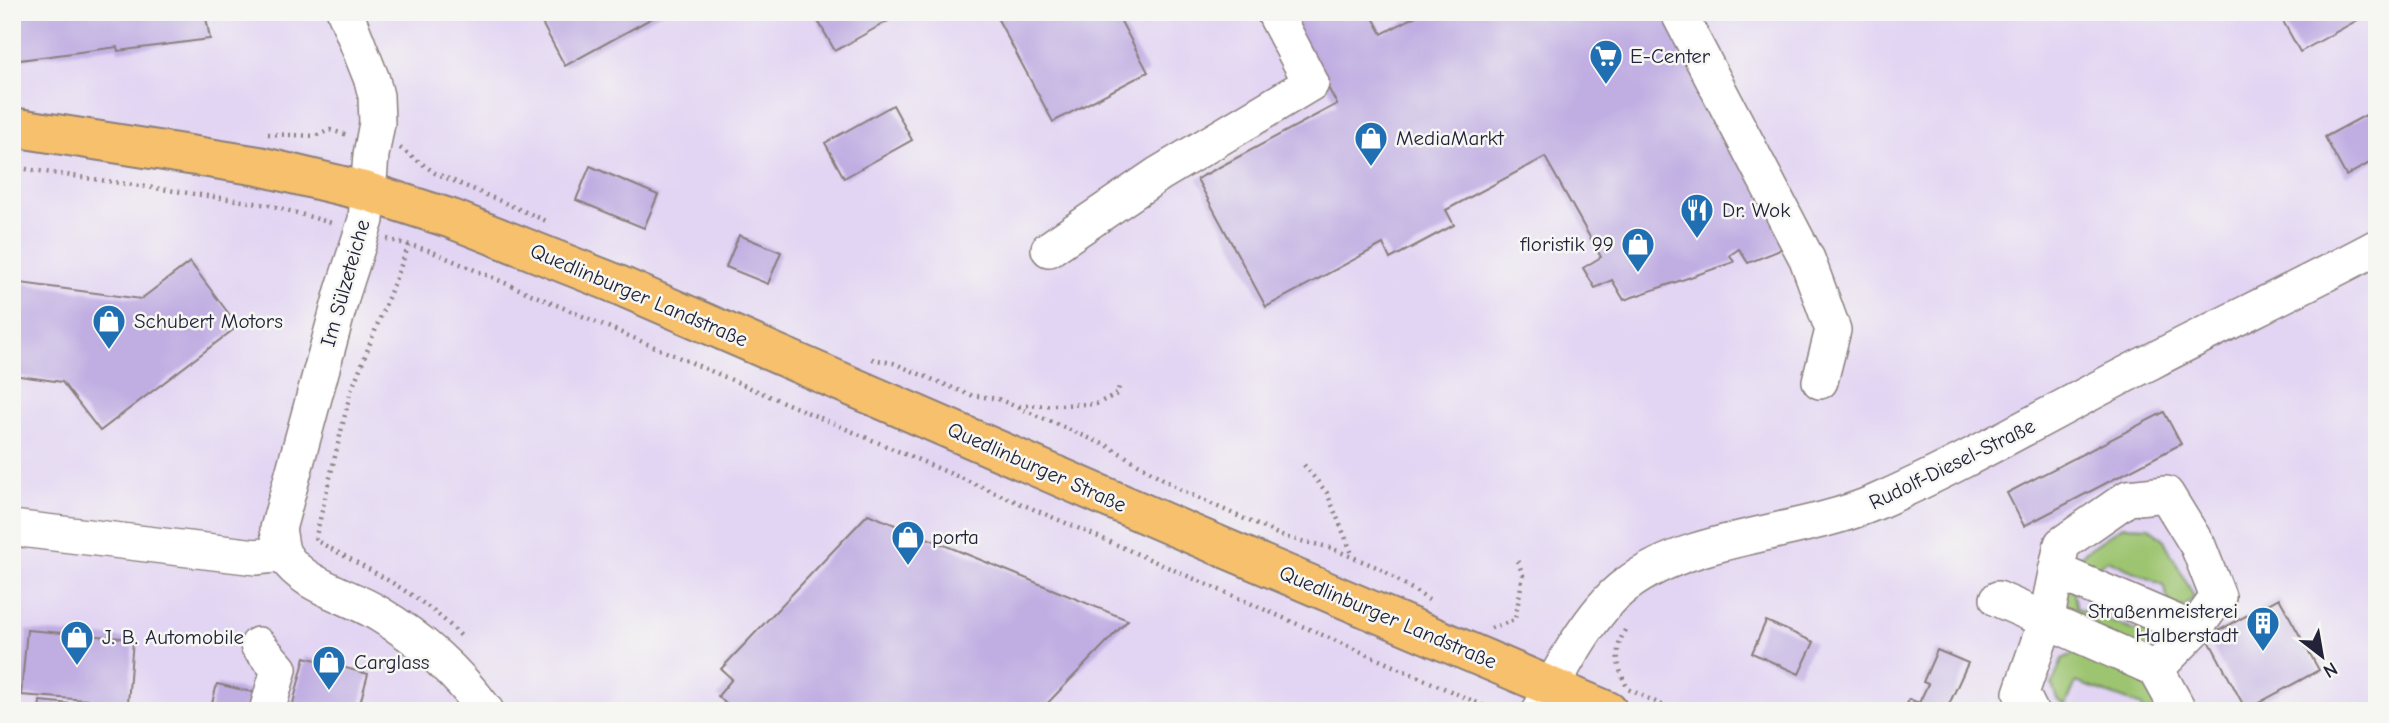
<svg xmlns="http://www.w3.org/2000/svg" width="2389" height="723" font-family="'Comic Neue',sans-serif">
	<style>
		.built { fill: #e2d4f3 }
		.green { fill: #9dc46f; stroke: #607355; stroke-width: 2 }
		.building { fill: #c0ade2 }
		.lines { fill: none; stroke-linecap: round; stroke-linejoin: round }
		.minor-casing { stroke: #8a7e7c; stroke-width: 38 }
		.major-casing { stroke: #8a7e7c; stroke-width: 42 }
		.path { stroke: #8a7e7c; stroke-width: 4.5; stroke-dasharray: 2 5; stroke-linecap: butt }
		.minor { stroke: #fff; stroke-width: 35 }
		.major { stroke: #f7c06c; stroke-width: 38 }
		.labels { text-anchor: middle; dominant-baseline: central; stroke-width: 5; stroke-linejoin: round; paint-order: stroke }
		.poi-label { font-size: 21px; fill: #22223b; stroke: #f6f6f2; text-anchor: start }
		.street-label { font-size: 21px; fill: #22223b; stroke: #f6f6f2 }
	</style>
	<rect width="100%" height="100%" fill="#f6f6f2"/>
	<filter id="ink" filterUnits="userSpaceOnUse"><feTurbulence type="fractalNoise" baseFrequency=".0143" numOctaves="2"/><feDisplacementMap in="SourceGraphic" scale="14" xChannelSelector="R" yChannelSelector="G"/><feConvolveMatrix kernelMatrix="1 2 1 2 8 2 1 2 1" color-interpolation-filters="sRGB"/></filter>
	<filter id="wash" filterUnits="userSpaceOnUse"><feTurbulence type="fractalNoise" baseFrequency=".00686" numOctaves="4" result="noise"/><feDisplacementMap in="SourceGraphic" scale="28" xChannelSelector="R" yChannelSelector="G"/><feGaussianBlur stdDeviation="1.57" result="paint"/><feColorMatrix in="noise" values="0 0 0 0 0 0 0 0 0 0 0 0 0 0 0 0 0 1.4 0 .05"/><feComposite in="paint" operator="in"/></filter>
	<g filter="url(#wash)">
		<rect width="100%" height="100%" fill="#f1dbbd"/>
		<path class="built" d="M12 12H2377V711H12Z"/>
		<path class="green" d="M2123 526 2149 527 2164 540 2194 597 2185 606 2174 608 2168 599 2163 585 2108 560 2092 571 2078 565 2079 556Z
			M2068 589 2073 590 2077 608 2135 631 2153 624 2164 634 2144 649 2061 615Z
			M2075 653 2154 685 2166 711H2142V706L2076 682 2066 705 2057 699 2052 685 2062 659Z"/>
		<g id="blocks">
			<path class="building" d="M12 12H205L210 39 118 51 117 47 12 61Z
				M536 12H663L565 66Z
				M813 12H892L895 17 835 51Z
				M994 12H1116L1148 72 1053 122Z
				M1287 12H1370L1382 34 1423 12H1467L1468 14 1472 12H1667L1785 245 1778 251 1748 263 1739 249 1730 255 1734 262 1624 300 1612 280 1595 288 1583 268 1601 257 1545 157 1446 210 1454 225 1390 259 1383 244 1266 307 1197 179 1337 104Z
				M2278 12H2372L2300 52Z
				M893 105 912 140 844 178 825 143Z
				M2377 109V159L2346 176 2325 137Z
				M590 166 658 195 644 228 576 200Z
				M739 235 781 252 768 284 726 267Z
				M190 262 238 326 100 431 62 382 12 375V272L21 274 20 283 141 299Z
				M2164 412 2181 444 2024 526 2007 493Z
				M868 514 1128 620 1040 711H721L727 705 718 696 732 679 721 669Z
				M2279 598 2319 670 2246 710 2207 637Z
				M1766 621 1814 642 1799 674 1752 653Z
				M27 630 133 639 128 703 21 695Z
				M1937 650 1968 663 1946 711H1904L1909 699 1919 703 1928 684 1923 682Z
				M305 657 368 674 358 711H291Z
				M217 684 261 694 257 711H210Z
				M40 701 71 704 70 711H39Z"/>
		</g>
	</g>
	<g filter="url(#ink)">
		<use href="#blocks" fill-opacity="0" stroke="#8a7e7c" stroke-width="2"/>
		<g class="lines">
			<defs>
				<path id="minor" d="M345 12 372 80 376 96 377 123 371 155 366 220 343 291 278 529C280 537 280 548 284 555 304 587 349 595 379 614 421 639 457 672 486 711
					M1678 12 1807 259 1833 330 1820 381
					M1049 249 1159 174 1311 83 1274 12
					M12 528 256 557 283 554
					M2056 571 2194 630
					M1998 599 2156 669 2179 711
					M258 645 279 669 267 711
					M1540 711C1558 672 1592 610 1626 585 1694 534 1797 536 1876 502 1970 461 2058 408 2150 362 2225 323 2302 287 2377 247
					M2030 711 2021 693 2046 621 2062 544 2128 498 2166 494 2198 546 2218 597 2194 630 2156 669"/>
				<path id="major" d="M12 127 259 166 368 192 452 219 609 281 1168 524 1608 711"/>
			</defs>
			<use href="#minor" class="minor-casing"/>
			<use href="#major" class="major-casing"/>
			<path class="path" d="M268 134 315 136 330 130 348 135
				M400 148 435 173 549 222
				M12 167 269 205 335 224
				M387 239 428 250 1101 538 1496 711
				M409 245 350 394 315 540C366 568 421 594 461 636
				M872 359 893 363 970 395 998 399 1110 447 1181 490 1284 537 1328 547 1379 568 1429 600
				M1019 406 1096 404 1117 394 1120 383
				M1304 465 1327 493 1353 556
				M1491 628 1515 620 1523 575 1516 557
				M1625 630C1613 652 1617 667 1628 689L1675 711"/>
			<use href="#minor" class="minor"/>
			<use href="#major" class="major"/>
		</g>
	</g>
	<defs>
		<symbol id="supermarket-pin" viewBox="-11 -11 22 30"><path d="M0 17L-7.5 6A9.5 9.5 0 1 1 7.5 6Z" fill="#1f6fb2" stroke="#f6f6f2"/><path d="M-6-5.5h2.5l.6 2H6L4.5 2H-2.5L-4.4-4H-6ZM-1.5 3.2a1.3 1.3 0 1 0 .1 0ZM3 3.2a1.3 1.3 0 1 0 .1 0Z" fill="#fff"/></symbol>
		<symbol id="shop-pin" viewBox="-11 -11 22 30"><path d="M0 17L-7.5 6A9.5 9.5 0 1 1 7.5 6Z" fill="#1f6fb2" stroke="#f6f6f2"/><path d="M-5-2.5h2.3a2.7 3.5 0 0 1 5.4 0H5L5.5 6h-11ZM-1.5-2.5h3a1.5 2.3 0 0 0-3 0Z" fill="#fff"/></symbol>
		<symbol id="restaurant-pin" viewBox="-11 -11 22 30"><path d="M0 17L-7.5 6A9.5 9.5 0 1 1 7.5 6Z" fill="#1f6fb2" stroke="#f6f6f2"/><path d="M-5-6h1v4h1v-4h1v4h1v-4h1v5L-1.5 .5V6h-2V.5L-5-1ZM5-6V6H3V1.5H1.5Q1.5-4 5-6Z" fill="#fff"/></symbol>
		<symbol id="building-pin" viewBox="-11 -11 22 30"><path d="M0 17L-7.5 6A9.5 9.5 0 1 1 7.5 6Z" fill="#1f6fb2" stroke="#f6f6f2"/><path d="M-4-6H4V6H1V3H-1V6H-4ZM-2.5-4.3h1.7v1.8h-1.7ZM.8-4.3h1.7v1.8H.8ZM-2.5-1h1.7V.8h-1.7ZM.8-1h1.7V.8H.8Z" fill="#fff"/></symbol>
	</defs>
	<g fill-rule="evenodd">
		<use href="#supermarket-pin" x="1587" y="37" width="38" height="52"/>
		<use href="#shop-pin" x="1352" y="119" width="38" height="52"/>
		<use href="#restaurant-pin" x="1678" y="191" width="38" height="52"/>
		<use href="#shop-pin" x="1619" y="225" width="38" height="52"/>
		<use href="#shop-pin" x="90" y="302" width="38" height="52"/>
		<use href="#shop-pin" x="889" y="518" width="38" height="52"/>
		<use href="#building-pin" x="2244" y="604" width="38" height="52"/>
		<use href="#shop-pin" x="58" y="618" width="38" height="52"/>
		<use href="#shop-pin" x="310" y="643" width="38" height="52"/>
	</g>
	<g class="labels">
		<g class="poi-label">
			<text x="1630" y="56">E-Center</text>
			<text x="1396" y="138">MediaMarkt</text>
			<text x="1722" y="210">Dr. Wok</text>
			<text x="1614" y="244" text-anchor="end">floristik 99</text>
			<text x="134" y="321">Schubert Motors</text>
			<text x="932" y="537">porta</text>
			<text x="2238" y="611" text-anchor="end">Straßenmeisterei<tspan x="2238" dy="24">Halberstadt</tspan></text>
			<text x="102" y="637">J. B. Automobile</text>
			<text x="354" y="662">Carglass</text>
		</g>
		<g class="street-label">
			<text transform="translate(345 283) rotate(-74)">Im Sülzeteiche</text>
			<text transform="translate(639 295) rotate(23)">Quedlinburger Landstraße</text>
			<text transform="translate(1952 464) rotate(-26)">Rudolf-Diesel-Straße</text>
			<text transform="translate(1037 467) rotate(24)">Quedlinburger Straße</text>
			<text transform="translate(1388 617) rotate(23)">Quedlinburger Landstraße</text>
		</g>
	</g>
	<rect width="2389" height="723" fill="none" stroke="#f6f6f2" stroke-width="42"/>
	<g transform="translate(2322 656) rotate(149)" stroke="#f6f6f2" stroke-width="5" paint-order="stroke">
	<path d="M0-5L12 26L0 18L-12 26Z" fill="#22223b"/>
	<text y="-10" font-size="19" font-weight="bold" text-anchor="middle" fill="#22223b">N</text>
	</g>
</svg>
